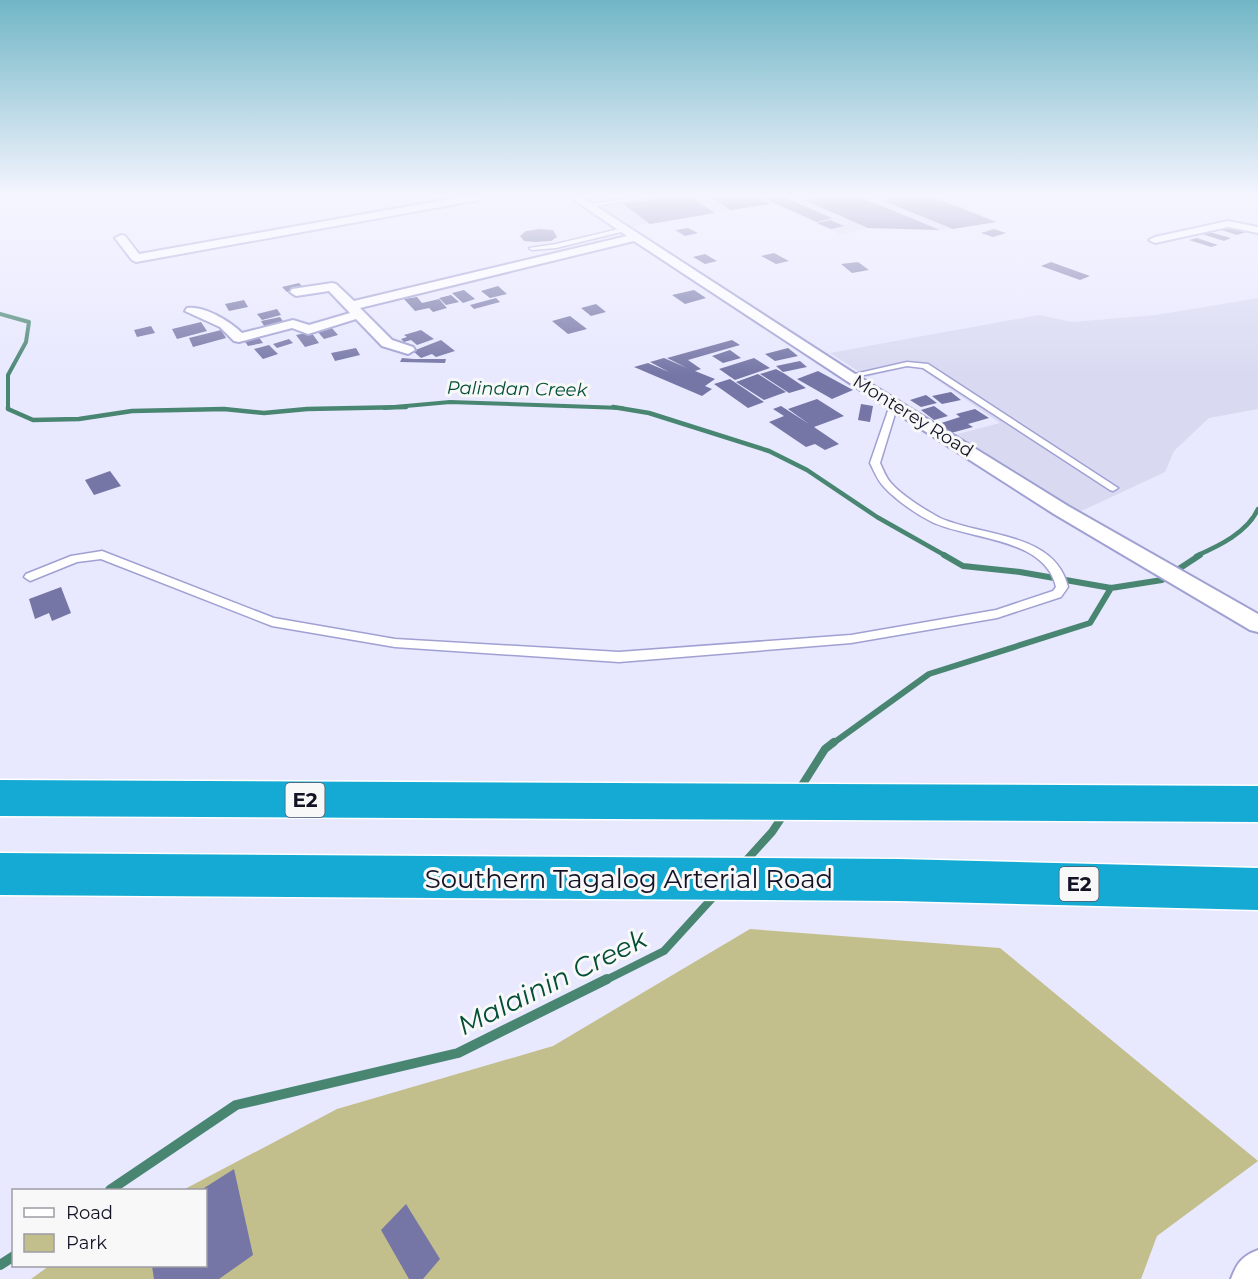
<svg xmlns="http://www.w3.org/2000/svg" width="1258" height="1279" font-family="Montserrat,sans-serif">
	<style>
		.built { fill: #d9d9f2 }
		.green { fill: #c3bf8c }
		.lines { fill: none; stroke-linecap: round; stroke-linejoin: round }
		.stream-far4 { stroke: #498672; stroke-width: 4 }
		.stream-far3 { stroke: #498672; stroke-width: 4.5 }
		.stream-far2 { stroke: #498672; stroke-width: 6 }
		.stream-far1 { stroke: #498672; stroke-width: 8 }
		.stream { stroke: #498672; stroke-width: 10 }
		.building { fill: #7575a6 }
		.lane-casing { stroke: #a0a0d3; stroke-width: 3 }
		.street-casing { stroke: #a0a0d3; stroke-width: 4 }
		.highway-casing { stroke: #fff; stroke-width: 3 }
		.lane { fill: #fff; fill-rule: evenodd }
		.street { fill: #fff; fill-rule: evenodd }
		.highway { fill: #15aad4; fill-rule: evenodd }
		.labels { text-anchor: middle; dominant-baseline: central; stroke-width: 6; stroke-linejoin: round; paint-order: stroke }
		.far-water-label { font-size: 18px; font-style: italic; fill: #024e36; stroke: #f8f8f8 }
		.far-street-label { font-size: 18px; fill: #141326; stroke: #f8f8f8 }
		.shield { fill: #f8f8f8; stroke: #585865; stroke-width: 1.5 }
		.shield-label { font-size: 20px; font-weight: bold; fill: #141326 }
		.near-street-label { font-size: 26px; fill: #141326; stroke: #f8f8f8 }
		.near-water-label { font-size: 27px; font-style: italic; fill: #024e36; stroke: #f8f8f8 }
	</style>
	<rect width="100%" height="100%" fill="#e8e8ff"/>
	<path class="built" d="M583 197H943L966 205 962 207 1000 222 943 230 866 228 842 235 773 204 629 227Z
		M1258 298V409L1209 418 1174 451 1165 472 1075 514 954 435 1000 423 915 365 867 377 830 353 1039 315 1072 322 1156 315Z"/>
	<path class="green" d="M750 929 1000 948 1258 1161 1157 1236 1141 1279H31L49 1266H206V1190H183L337 1109 553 1046Z"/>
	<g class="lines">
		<path class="stream-far4" d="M0 314 29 322 26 342 8 375V408
			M384 408 450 402 622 408"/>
		<path class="stream-far3" d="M8 407V409L33 420 79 419 132 411 224 409 264 413 307 409 406 407
			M613 407 649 413 769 451 807 470 877 517 946 556
			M1196 556C1219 546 1248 532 1258 509"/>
		<path class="stream-far2" d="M944 555 963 566 1020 572 1111 588 1162 580 1200 555
			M832 744 929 674 1090 623 1111 588"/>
		<path class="stream-far1" d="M799 790 825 749 834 742
			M743 864 772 832 784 814
			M604 981 664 951 716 894"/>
		<path class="stream" d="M110 1190 236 1105 458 1053 607 979
			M0 1265 14 1256"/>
	</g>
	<path class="building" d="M668 197H691L715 213 650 224 623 204Z
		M710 197H755L770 204 731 210Z
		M767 197H783L832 218 817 222 763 198Z
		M829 197H860L940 230 868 228 804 200Z
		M897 197H933L996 222 953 229 883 201Z
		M830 220 844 226 831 229 817 223Z
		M1227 226 1252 230 1237 235 1218 229Z
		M688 228 698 233 685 236 675 230Z
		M540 229 553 230 557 237 551 241 535 242 524 241 520 236 526 231Z
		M994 229 1006 233 993 237 981 233Z
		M1209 232 1231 238 1224 241 1202 234Z
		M1197 238 1218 245 1211 247 1189 240Z
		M774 253 789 261 776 264 761 256Z
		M705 254 717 261 705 264 693 257Z
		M858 262 869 270 852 273 841 264Z
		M1051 262 1090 276 1080 280 1041 266Z
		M299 283 304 288 287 292 282 287Z
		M498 286 507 294 490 298 481 291Z
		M464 290 475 299 463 303 452 293Z
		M694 290 706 298 685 304 672 295Z
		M451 295 459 302 446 305 439 298Z
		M417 297 422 303 439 299 447 308 433 312 429 308 415 311 404 299Z
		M496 298 500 302 474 309 470 305Z
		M244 300 248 307 229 311 225 304Z
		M596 304 606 312 591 316 581 308Z
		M277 309 281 315 262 320 257 314Z
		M570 316 587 329 568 334 552 321Z
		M280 317 285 324 266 329 261 321Z
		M201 322 207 331 177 339 172 329Z
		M151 326 155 333 137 337 134 330Z
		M331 327 338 335 324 339 317 331Z
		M221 330 226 338 193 347 189 338Z
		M421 330 434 339 417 345 411 340 404 342 401 339 407 337 404 335Z
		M311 332 319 343 305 347 296 335Z
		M258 336 263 343 248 346 244 340Z
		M289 339 293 343 277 348 273 344Z
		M441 340 455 351 436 357 432 354 421 358 413 351Z
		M732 340 740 345 688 360 701 369 695 371 715 379 705 386 712 389 702 396 634 367 648 363 669 372 650 362 664 358 687 368 667 358Z
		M269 345 278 354 263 359 254 349Z
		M356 348 360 355 335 361 331 353Z
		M788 348 798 356 775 361 765 354Z
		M730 350 741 358 723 363 712 356Z
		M402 358 414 359H446L445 363 400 362Z
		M754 358 770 368 735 380 719 369Z
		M800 361 807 367 783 372 776 366Z
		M776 369 785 374 806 388 789 393 760 374Z
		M818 371 853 390 832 399 797 379Z
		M758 374 786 392 764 400 736 382Z
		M730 379 764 402 748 408 714 384Z
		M951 392 961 400 942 404 932 396Z
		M926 395 937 403 921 407 910 400Z
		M817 399 844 416 814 427 839 444 825 450 815 444 806 447 769 422 784 416 773 409 781 406 809 424 788 409Z
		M861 404 873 406 870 422 858 420Z
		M934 406 948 416 934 420 921 410Z
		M975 409 989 418 968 424 973 427 951 433 938 424 960 417 956 414Z
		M110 471 121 486 94 495 85 480Z
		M61 587 71 613 52 621 49 613 35 619 29 599Z
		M234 1169 253 1255 219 1279H154L152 1266H206V1190H201Z
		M406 1204 440 1259 423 1279H409L381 1230Z"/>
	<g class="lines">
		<defs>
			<path id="lane" d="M640 197H656L587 207 584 205Z
				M623 228 625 231 556 248 532 250 529 248 556 244Z
				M907 362 928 364 1118 488 1113 491 1110 490 923 368 907 366 850 378 846 376Z
				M891 402 898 404 880 463C883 469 886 478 891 483 901 495 927 511 940 518 983 537 1055 532 1068 587L1061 597 997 618 851 643 619 662 395 647 272 626 101 559 77 562 30 581 24 577 26 574 71 556 102 551 274 618 395 639 619 652 851 635 996 610 1053 591 1056 587C1045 537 970 540 932 522 916 514 896 500 884 487 878 481 874 471 870 463Z"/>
			<path id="street" d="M461 197H484L479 200 136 262 132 260 115 238 121 235 125 236 139 254Z
				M570 197H582L869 383 1068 506 1258 614V632L1250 630 1054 514 859 389 634 241 360 308 392 340 413 347 415 350 408 354 382 346 356 319 308 334 292 328 239 342 234 341 220 327 185 311 187 308C204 305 231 322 242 333L293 320 309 325 350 313 329 291 296 296 290 292 292 289 332 283 336 284 354 301 627 236Z
				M1228 221 1258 227V233L1228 227 1155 243 1149 240 1155 237Z
				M1258 1250V1279H1231C1237 1263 1242 1256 1258 1250Z"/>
			<path id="highway" d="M0 780 1258 786V822L0 816Z
				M0 853 899 859 1258 868V910L899 901 0 895Z"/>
		</defs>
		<use href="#lane" class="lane-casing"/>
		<use href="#street" class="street-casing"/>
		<use href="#highway" class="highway-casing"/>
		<use href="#lane" class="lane"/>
		<use href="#street" class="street"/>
		<use href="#highway" class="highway"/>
	</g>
	<linearGradient id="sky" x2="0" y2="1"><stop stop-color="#71b6c6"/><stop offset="0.52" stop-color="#f5f5ff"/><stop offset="1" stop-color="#f5f5ff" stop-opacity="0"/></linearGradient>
	<rect width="1258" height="376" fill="url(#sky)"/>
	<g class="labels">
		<g class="far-water-label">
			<text transform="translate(517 389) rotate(1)">Palindan Creek</text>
		</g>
		<g class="far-street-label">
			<text transform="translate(913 416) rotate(32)">Monterey Road</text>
		</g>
		<g class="shield">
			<rect x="285.5" y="783" width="39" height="34" rx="4.5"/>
			<rect x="1059.5" y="867" width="39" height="34" rx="4.5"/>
		</g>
		<g class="shield-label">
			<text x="305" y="800">E2</text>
			<text x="1079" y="884">E2</text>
		</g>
		<g class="near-street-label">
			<text x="629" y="879">Southern Tagalog Arterial Road</text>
		</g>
		<g class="near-water-label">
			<text transform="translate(552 982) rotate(-26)">Malainin Creek</text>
		</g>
	</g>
	<rect x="12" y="1189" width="195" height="78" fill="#f8f8f8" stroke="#9d9ca4" stroke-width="1.5"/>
	<rect x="24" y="1208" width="30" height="9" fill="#ffffff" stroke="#9d9ca4" stroke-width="1.5"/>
	<text x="66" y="1219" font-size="18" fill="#141326">Road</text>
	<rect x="24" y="1234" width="30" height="18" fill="#c3bf8c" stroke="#9d9ca4" stroke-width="1.5"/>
	<text x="66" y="1249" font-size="18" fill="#141326">Park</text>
</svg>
